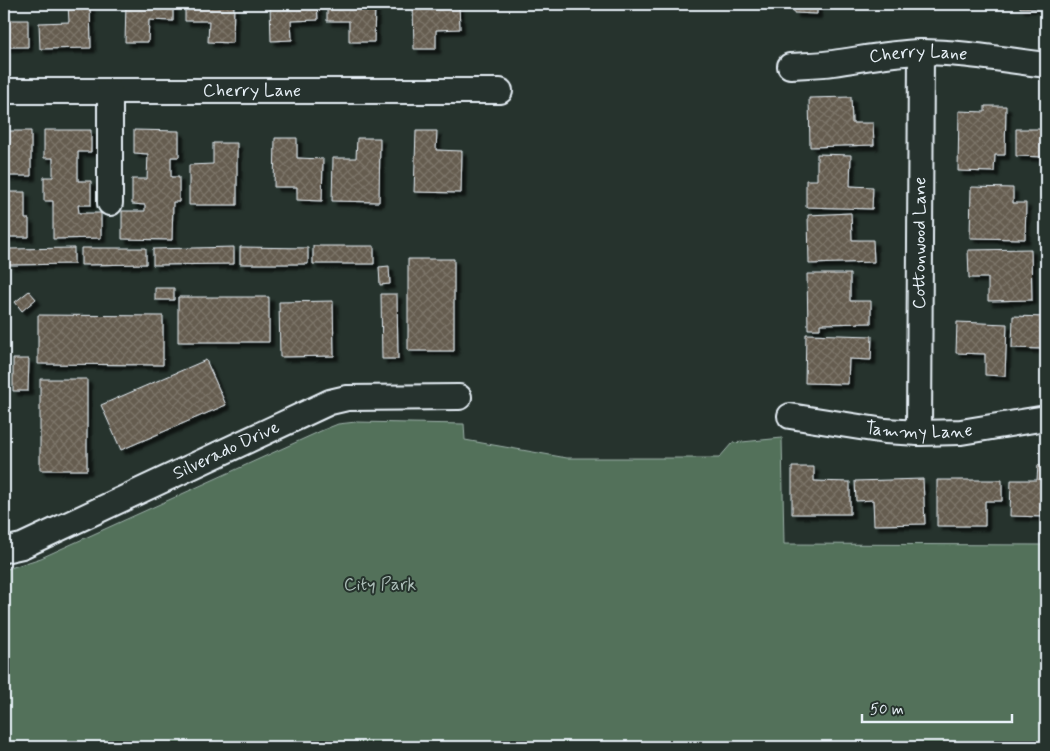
<svg xmlns="http://www.w3.org/2000/svg" width="1050" height="751" font-family="Mynerve,sans-serif">
	<style>
		.park { fill: #52715a; stroke: #9db1a9 }
		.building { fill: url(#building-cross-hatch); stroke: #e8f1f8; filter: url(#shadow) }
		.lines { fill: none; stroke-linecap: round; stroke-linejoin: round }
		.minor-casing { stroke: #e8f1f8; stroke-width: 28 }
		.minor { stroke: #26332d; stroke-width: 24 }
		.labels { text-anchor: middle; dominant-baseline: central; stroke-width: 4; stroke-linejoin: round; paint-order: stroke }
		.street-label { font-size: 18px; fill: #e8f1f8; stroke: #26332d }
		.park-label { font-size: 18px; fill: #acbeb9; stroke: #26332d }
	</style>
	<defs>
		<pattern id="building-cross-hatch" width="8" height="8" patternUnits="userSpaceOnUse" patternTransform="scale(1.25)"><rect width="8" height="8" fill="#655c4f"/><path d="M0 0l8 8M0 8l8-8" fill="none" stroke="#7b7469"/></pattern>
		<filter id="shadow"><feDropShadow dx="4.5" dy="4.5" stdDeviation="1" flood-color="#0009"/></filter>
	</defs>
	<rect width="100%" height="100%" fill="#26332d"/>
	<filter id="ink" filterUnits="userSpaceOnUse"><feTurbulence type="fractalNoise" baseFrequency=".02" numOctaves="2"/><feDisplacementMap in="SourceGraphic" scale="10" xChannelSelector="R" yChannelSelector="G"/><feConvolveMatrix kernelMatrix="1 2 1 2 8 2 1 2 1" color-interpolation-filters="sRGB"/></filter>
	<g filter="url(#ink)">
		<path class="park" d="M356 422 464 424 465 440 567 458H719L732 443 782 438 784 544 1046 545V747H4V570L41 558 323 430 338 424Z"/>
		<path class="building" d="M68 4H90L91 48 40 49 39 23 69 22Z
			M126 4H173V21L149 20 148 42H125Z
			M185 4H234L233 43 208 42 209 21H185Z
			M270 4H317L318 20 291 21 292 40 271 41Z
			M327 4H375L374 42H349V21H327Z
			M413 4H459L460 29 436 30V49H414Z
			M794 4H817V14L794 13Z
			M1020 4H1044V8H1020Z
			M4 20H28V47H4Z
			M851 97 852 123H873L874 145 810 147 809 98Z
			M985 106H1006L1005 155H995L994 172 958 171 959 111 985 112Z
			M1016 129H1046V157L1016 156Z
			M44 130H91V152H78V181H91V205H78L79 213H101V238L53 239V201H44V177H53V158H44Z
			M134 130 179 131V157H171V177H179V202H173L172 240 122 239V211H145V205L132 204V179H147L148 154 134 153Z
			M4 131H31V176H4Z
			M416 131H437L436 150 462 151 461 193 414 192Z
			M275 138H297V158L323 159 322 201 297 200V187H274Z
			M357 138H380L379 202 332 201 333 158H356Z
			M213 143H237V205H189V165L213 164Z
			M817 154 851 155 850 186 873 187 872 209 806 207V180H817Z
			M971 187 1013 188V203H1026L1025 239 970 238Z
			M4 192H25V219H29V237H4Z
			M851 213 852 240H873L874 262 809 264 808 215Z
			M313 246H374V264H313Z
			M234 247V264L153 265V249Z
			M240 247 308 248V264H240Z
			M74 248V264L9 265V249Z
			M81 248H146V264L81 265Z
			M1031 249 1032 300 988 301V278H969L968 250Z
			M408 259H454V351H408Z
			M389 266 390 284 380 285 379 267Z
			M807 274H850V301H871V323L820 324V329H808Z
			M155 288H174V300H155Z
			M29 291 36 299 22 311 15 302Z
			M381 294H397L398 359H382Z
			M178 297H269V342H178Z
			M333 301 334 356 280 357 279 302Z
			M38 315 163 316V365L38 364Z
			M1013 316 1046 317V365H1042L1043 349 1012 348Z
			M957 322 1007 324 1005 376 985 375V354L956 353Z
			M806 334 872 336 871 360 849 359 848 384 805 383Z
			M13 359H29L28 391H13Z
			M206 360 226 405 121 450 101 405Z
			M40 379H87V470H40Z
			M1038 465H1046V517L1010 516 1011 480H1037Z
			M792 467H814V481L850 482V514H792Z
			M923 479 925 524 874 525 873 500 856 501 855 481Z
			M937 480H1002V501H985V526H937Z"/>
		<g class="lines">
			<defs>
				<g id="minor">
					<path id="s1" d="M790 66C804 65 819 65 833 63 862 59 890 53 920 52 963 52 1004 60 1046 65"/>
					<path id="s2" d="M4 91H500"/>
					<path d="M110 203V91"/>
					<path id="s3" d="M790 416 885 431 919 433 961 432 1046 418"/>
					<path id="s4" d="M919 433 921 52"/>
					<path id="s5" d="M4 550 22 546 330 402 347 398 459 397"/>
				</g>
			</defs>
			<use href="#minor" class="minor-casing"/>
			<use href="#minor" class="minor"/>
		</g>
	</g>
	<g class="labels">
		<g class="street-label">
			<text stroke="none"><textPath href="#s1" startOffset="129">Cherry Lane</textPath></text>
			<text stroke="none"><textPath href="#s2" startOffset="248">Cherry Lane</textPath></text>
			<text stroke="none"><textPath href="#s4" startOffset="190">Cottonwood Lane</textPath></text>
			<text stroke="none"><textPath href="#s3" startOffset="130">Tammy Lane</textPath></text>
			<text stroke="none"><textPath href="#s5" startOffset="244">Silverado Drive</textPath></text>
		</g>
		<g class="park-label">
			<text x="380" y="585">City Park</text>
		</g>
	</g>
	<rect width="1050" height="751" fill="none" stroke="#26332d" stroke-width="20"/>
	<rect x="10" y="10" width="1030" height="731" fill="none" stroke="#e8f1f8" stroke-width="2" filter="url(#ink)"/>
	<path d="M862 714v8h150v-8" fill="none" stroke="#e8f1f8" stroke-width="2.5"/>
	<text x="870" y="714" font-size="15" fill="#e8f1f8" stroke="#26332d" stroke-width="4" paint-order="stroke">50 m</text>
</svg>
